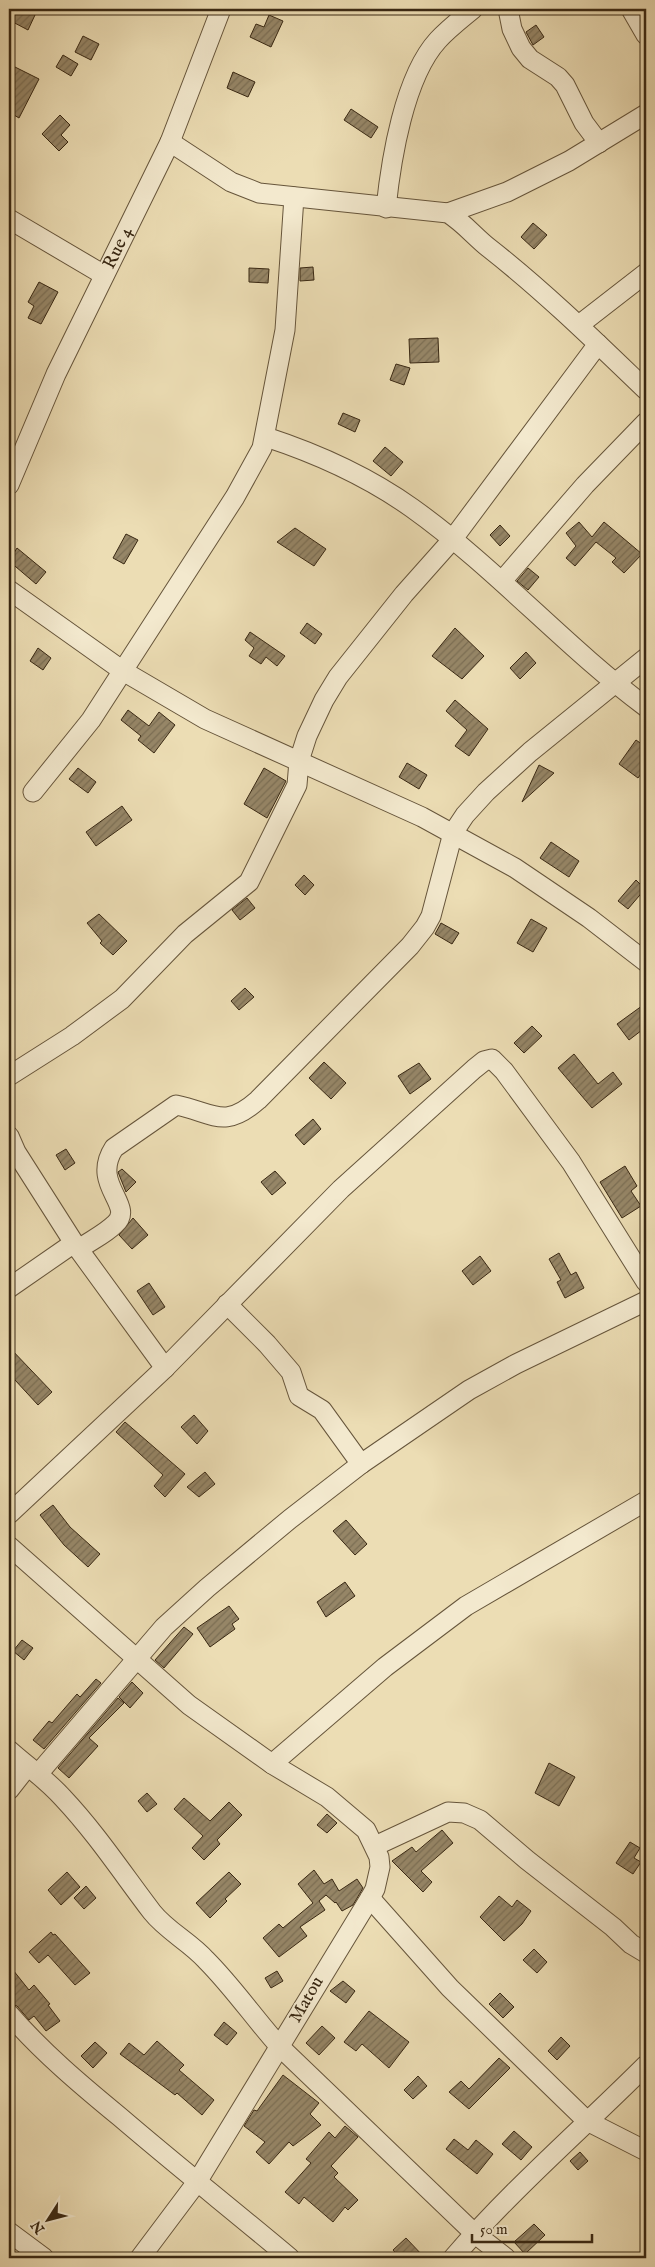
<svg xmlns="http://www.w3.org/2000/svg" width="655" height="2267" font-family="'IM FELL English',serif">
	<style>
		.building { fill: url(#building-hatch); stroke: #392813 }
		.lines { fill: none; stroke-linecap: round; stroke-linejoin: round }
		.minor-casing { stroke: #66553b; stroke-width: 21 }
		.minor { stroke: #f3e9ce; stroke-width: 19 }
		.labels { text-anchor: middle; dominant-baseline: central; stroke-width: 4; stroke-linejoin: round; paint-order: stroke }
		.street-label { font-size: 18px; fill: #392813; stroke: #f3e9ce }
	</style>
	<defs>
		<pattern id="building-hatch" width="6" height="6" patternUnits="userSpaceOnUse" patternTransform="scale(1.25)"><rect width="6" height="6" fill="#968667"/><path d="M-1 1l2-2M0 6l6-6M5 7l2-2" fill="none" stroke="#7b6e54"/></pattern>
	</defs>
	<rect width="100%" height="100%" fill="#ecddb4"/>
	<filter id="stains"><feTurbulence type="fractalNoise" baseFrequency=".004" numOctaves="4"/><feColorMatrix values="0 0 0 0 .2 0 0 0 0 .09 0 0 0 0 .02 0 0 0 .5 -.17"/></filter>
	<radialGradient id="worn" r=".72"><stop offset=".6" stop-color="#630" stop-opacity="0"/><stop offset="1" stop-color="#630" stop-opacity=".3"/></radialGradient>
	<path class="building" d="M9 9H23L35 15 28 30 9 20Z
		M269 15 283 21 271 47 250 37 256 24 264 27Z
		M536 25 544 37 533 45 526 32Z
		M83 36 99 44 91 60 75 52Z
		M63 55 78 64 71 76 56 67Z
		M13 66 39 79 19 118 9 112V75Z
		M233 72 255 82 248 97 227 88Z
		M351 109 378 127 371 138 344 120Z
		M60 115 70 125 61 135 68 142 59 151 42 134Z
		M533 223 547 235 534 249 521 237Z
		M313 267 314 280 300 281V268Z
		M249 268 269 269 268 283 249 282Z
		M39 282 58 292 41 324 28 318 34 306 28 302Z
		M438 338 439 362 410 363 409 339Z
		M396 364 410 368 404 385 390 380Z
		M343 413 360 420 355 432 338 424Z
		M385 447 403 462 391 476 373 461Z
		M579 522 592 537 604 522 642 554 624 573 612 562 616 558 596 542 575 566 566 558 576 546 566 533Z
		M500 525 510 536 500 546 490 535Z
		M295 528 326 549 314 566 277 542Z
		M126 534 138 540 124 564 113 558Z
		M17 548 46 572 36 584 9 561Z
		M528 568 539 577 528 590 517 581Z
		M307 623 322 634 315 644 300 633Z
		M455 628 484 656 462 679 432 656Z
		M250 632 285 656 277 666 266 657 261 664 249 656 254 648 245 640Z
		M38 648 51 658 43 670 30 661Z
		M526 652 536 663 520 679 510 668Z
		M455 700 488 729 469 756 455 746 467 730 446 711Z
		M128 710 149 726 159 712 175 725 154 753 138 740 141 736 121 720Z
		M636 740 646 747V767L638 778 619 764Z
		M407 763 427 775 419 789 399 777Z
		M539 765 554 773 522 802Z
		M78 768 96 782 88 793 69 779Z
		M264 768 286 781 267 818 244 804Z
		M122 806 132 820 96 846 86 832Z
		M551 842 579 861 569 877 540 858Z
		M304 875 314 885 305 895 295 885Z
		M636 880 645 889 628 909 618 901Z
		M247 898 255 908 240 920 232 910Z
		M99 914 127 941 113 955 100 943 102 941 87 923Z
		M531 919 547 928 533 952 517 943Z
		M441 923 459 933 452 944 435 934Z
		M245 988 254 997 239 1010 231 1001Z
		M646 1003V1027L629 1040 617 1024Z
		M532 1026 542 1036 524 1053 514 1043Z
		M574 1054 598 1084 613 1072 622 1084 592 1108 558 1068Z
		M324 1062 346 1083 331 1099 309 1078Z
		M419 1063 431 1079 410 1094 398 1076Z
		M313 1119 321 1129 304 1145 295 1135Z
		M66 1149 75 1163 65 1170 56 1155Z
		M625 1166 637 1186 631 1191 641 1206 622 1218 600 1182Z
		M122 1169 136 1182 126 1192 118 1172Z
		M275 1171 286 1183 272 1195 261 1182Z
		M133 1218 148 1235 132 1249 119 1235Z
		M559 1253 571 1275 576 1272 584 1288 565 1298 557 1282 561 1280 549 1259Z
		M480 1256 491 1271 473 1285 462 1271Z
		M149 1283 165 1307 153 1315 137 1291Z
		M9 1347 52 1392 38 1405 15 1380 9 1387Z
		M194 1415 208 1431 197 1444 181 1427Z
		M125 1422 185 1474 165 1497 154 1486 163 1475 116 1432Z
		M205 1472 215 1484 199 1497 187 1487Z
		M53 1505 70 1527 100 1554 88 1567 64 1545 40 1515Z
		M346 1520 367 1544 355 1555 333 1531Z
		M345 1582 355 1596 326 1617 317 1602Z
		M229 1606 239 1619 232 1624 235 1629 210 1647 197 1628Z
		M184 1627 193 1634 164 1668 155 1660Z
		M22 1640 33 1648 24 1660 13 1651Z
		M96 1679 101 1683 44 1749 33 1740 49 1721 52 1723 77 1694 80 1697Z
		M132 1682 143 1693 130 1708 119 1697Z
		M118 1698 124 1703 89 1738 98 1746 69 1778 58 1768Z
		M549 1763 575 1777 559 1806 535 1793Z
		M147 1793 157 1804 147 1812 138 1801Z
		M184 1798 210 1821 229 1802 242 1815 217 1840 220 1844 204 1860 192 1848 203 1836 174 1809Z
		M327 1814 337 1823 327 1833 317 1825Z
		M442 1830 453 1843 421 1871 432 1882 423 1892 392 1861 412 1847 416 1852Z
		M630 1842 640 1848 634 1858 641 1862 633 1874 616 1863Z
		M314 1870 324 1884 332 1879 339 1891 357 1879 363 1888 353 1905 342 1911 336 1902 335 1903 326 1895 319 1901 325 1910 300 1927 307 1936 279 1957 263 1938 279 1924 283 1928 313 1903 298 1884Z
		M67 1872 80 1887 61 1905 48 1890Z
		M229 1872 241 1884 225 1899 227 1901 210 1918 196 1903Z
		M86 1886 96 1898 84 1909 74 1898Z
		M499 1896 512 1907 517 1900 531 1911 522 1924 504 1941 480 1917Z
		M51 1932 53 1935 55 1934 90 1973 75 1985 48 1955 39 1963 29 1952Z
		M534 1949 547 1962 537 1973 523 1960Z
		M9 1965 29 1990 34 1985 50 2004 48 2005 60 2021 46 2031 34 2016 29 2020 17 2006 9 2003Z
		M277 1971 283 1981 271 1988 265 1978Z
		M343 1981 355 1991 346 2003 330 1991Z
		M500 1993 514 2007 503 2018 489 2004Z
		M369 2011 409 2042 389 2068 362 2044 356 2051 344 2042Z
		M224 2022 237 2033 227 2045 214 2035Z
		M322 2026 335 2038 319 2055 306 2043Z
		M561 2037 570 2046 557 2060 548 2051Z
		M157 2041 184 2065 179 2070 214 2100 202 2115 177 2093 175 2095 120 2054 129 2043 144 2055Z
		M95 2042 107 2053 93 2068 81 2056Z
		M499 2058 510 2068 469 2109 449 2092 461 2081 469 2089Z
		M283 2075 319 2103 310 2114 321 2125 293 2146 289 2142 269 2164 256 2152 265 2142 244 2126 254 2110 257 2111Z
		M418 2076 427 2086 413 2099 404 2090Z
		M345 2126 358 2137 331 2166 338 2173 334 2177 358 2200 348 2210 345 2207 333 2222 304 2197 299 2204 285 2192 311 2163 306 2159 329 2132 335 2138Z
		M514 2131 532 2147 521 2160 502 2144Z
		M454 2139 468 2150 476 2140 493 2154 477 2174 446 2149Z
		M580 2152 588 2161 578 2170 570 2161Z
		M534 2224 545 2235 525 2254 514 2242Z
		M406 2238 425 2258H400L393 2250Z"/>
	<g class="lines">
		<defs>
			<g id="minor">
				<path d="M508 9 512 29 521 48 530 59 558 77 565 85 584 123 599 143"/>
				<path d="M631 9 646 35"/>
				<path d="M170 142 231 182 259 193 448 213C464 223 475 237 489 248 545 292 595 341 646 390"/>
				<path d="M386 208C391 160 404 77 438 40 448 29 461 19 473 9"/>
				<path d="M448 213 507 192 569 161 646 114"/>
				<path d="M9 219 104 275"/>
				<path d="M579 325 646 273"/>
				<path d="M266 437C318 454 367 476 412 508 496 568 564 646 646 707"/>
				<path id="s1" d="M9 485 56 374 170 142 221 9"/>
				<path d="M502 581 585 485 646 422"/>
				<path d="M9 590 123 671 205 719 422 817 515 868 589 918 646 962"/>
				<path d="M33 792 91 720 235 497 262 448 285 330 294 197"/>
				<path d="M9 1076 72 1036 122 999 185 934 249 882 297 785 299 761 307 736 324 700 338 677 404 594 452 540 598 344"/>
				<path d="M9 1136 16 1152 74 1243 165 1368"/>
				<path d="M79 1249C90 1241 105 1234 115 1224 136 1205 90 1185 114 1148L176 1105C214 1113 224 1130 258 1100L410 946 425 927 431 916 453 833 465 815 486 792 530 752 646 658"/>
				<path d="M9 1288 74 1243"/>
				<path d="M227 1304 267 1344 291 1372 299 1396 322 1410 361 1464"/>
				<path d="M9 1514 165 1368 341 1189 474 1069 484 1061 492 1059 504 1071 571 1162 646 1282"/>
				<path d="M9 1546 189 1705 272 1764 327 1797 366 1830 379 1857 380 1867 375 1889 370 1898 197 2182 140 2258"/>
				<path d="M9 1750C27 1766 47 1780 63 1798 96 1833 123 1874 152 1912 167 1931 190 1942 206 1960 233 1987 254 2018 280 2047L474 2233 506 2258"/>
				<path d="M272 1764 385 1667 466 1606 646 1501"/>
				<path d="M38 1774 164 1627 207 1588 290 1519 361 1464 469 1390 516 1364 646 1301"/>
				<path d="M9 1790 27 1767"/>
				<path d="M375 1846 448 1812 464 1813 480 1820 527 1860 613 1927 631 1944 646 1953"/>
				<path d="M370 1898 450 1988 587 2121 646 2151"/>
				<path d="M9 2014C42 2052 81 2085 120 2117 176 2165 234 2211 290 2258"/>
				<path d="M9 2232 44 2258"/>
				<path d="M453 2258C512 2189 582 2129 646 2065"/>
			</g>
		</defs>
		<use href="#minor" class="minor-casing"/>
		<use href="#minor" class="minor"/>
	</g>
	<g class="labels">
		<g class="street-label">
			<text stroke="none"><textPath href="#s1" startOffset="261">Rue 4</textPath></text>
			<text transform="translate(307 2000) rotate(-60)">Matou</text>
		</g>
	</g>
	<rect width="655" height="2267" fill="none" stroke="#ecddb4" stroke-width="30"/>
	<rect x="10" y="10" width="635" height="2247" fill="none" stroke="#392813" stroke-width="2.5"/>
	<rect x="15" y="15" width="625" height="2237" fill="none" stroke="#392813"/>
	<g transform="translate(48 2220) rotate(234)" stroke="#f3e9ce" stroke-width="4" paint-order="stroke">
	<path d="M0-4L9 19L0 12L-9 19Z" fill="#392813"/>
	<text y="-8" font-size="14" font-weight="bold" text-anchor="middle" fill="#392813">N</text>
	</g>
	<path d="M472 2234v8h120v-8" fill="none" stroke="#392813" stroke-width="2.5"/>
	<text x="480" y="2234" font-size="15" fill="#392813" stroke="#f3e9ce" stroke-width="4" paint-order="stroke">50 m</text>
	<rect width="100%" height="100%" filter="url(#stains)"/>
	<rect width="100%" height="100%" fill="url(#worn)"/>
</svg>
